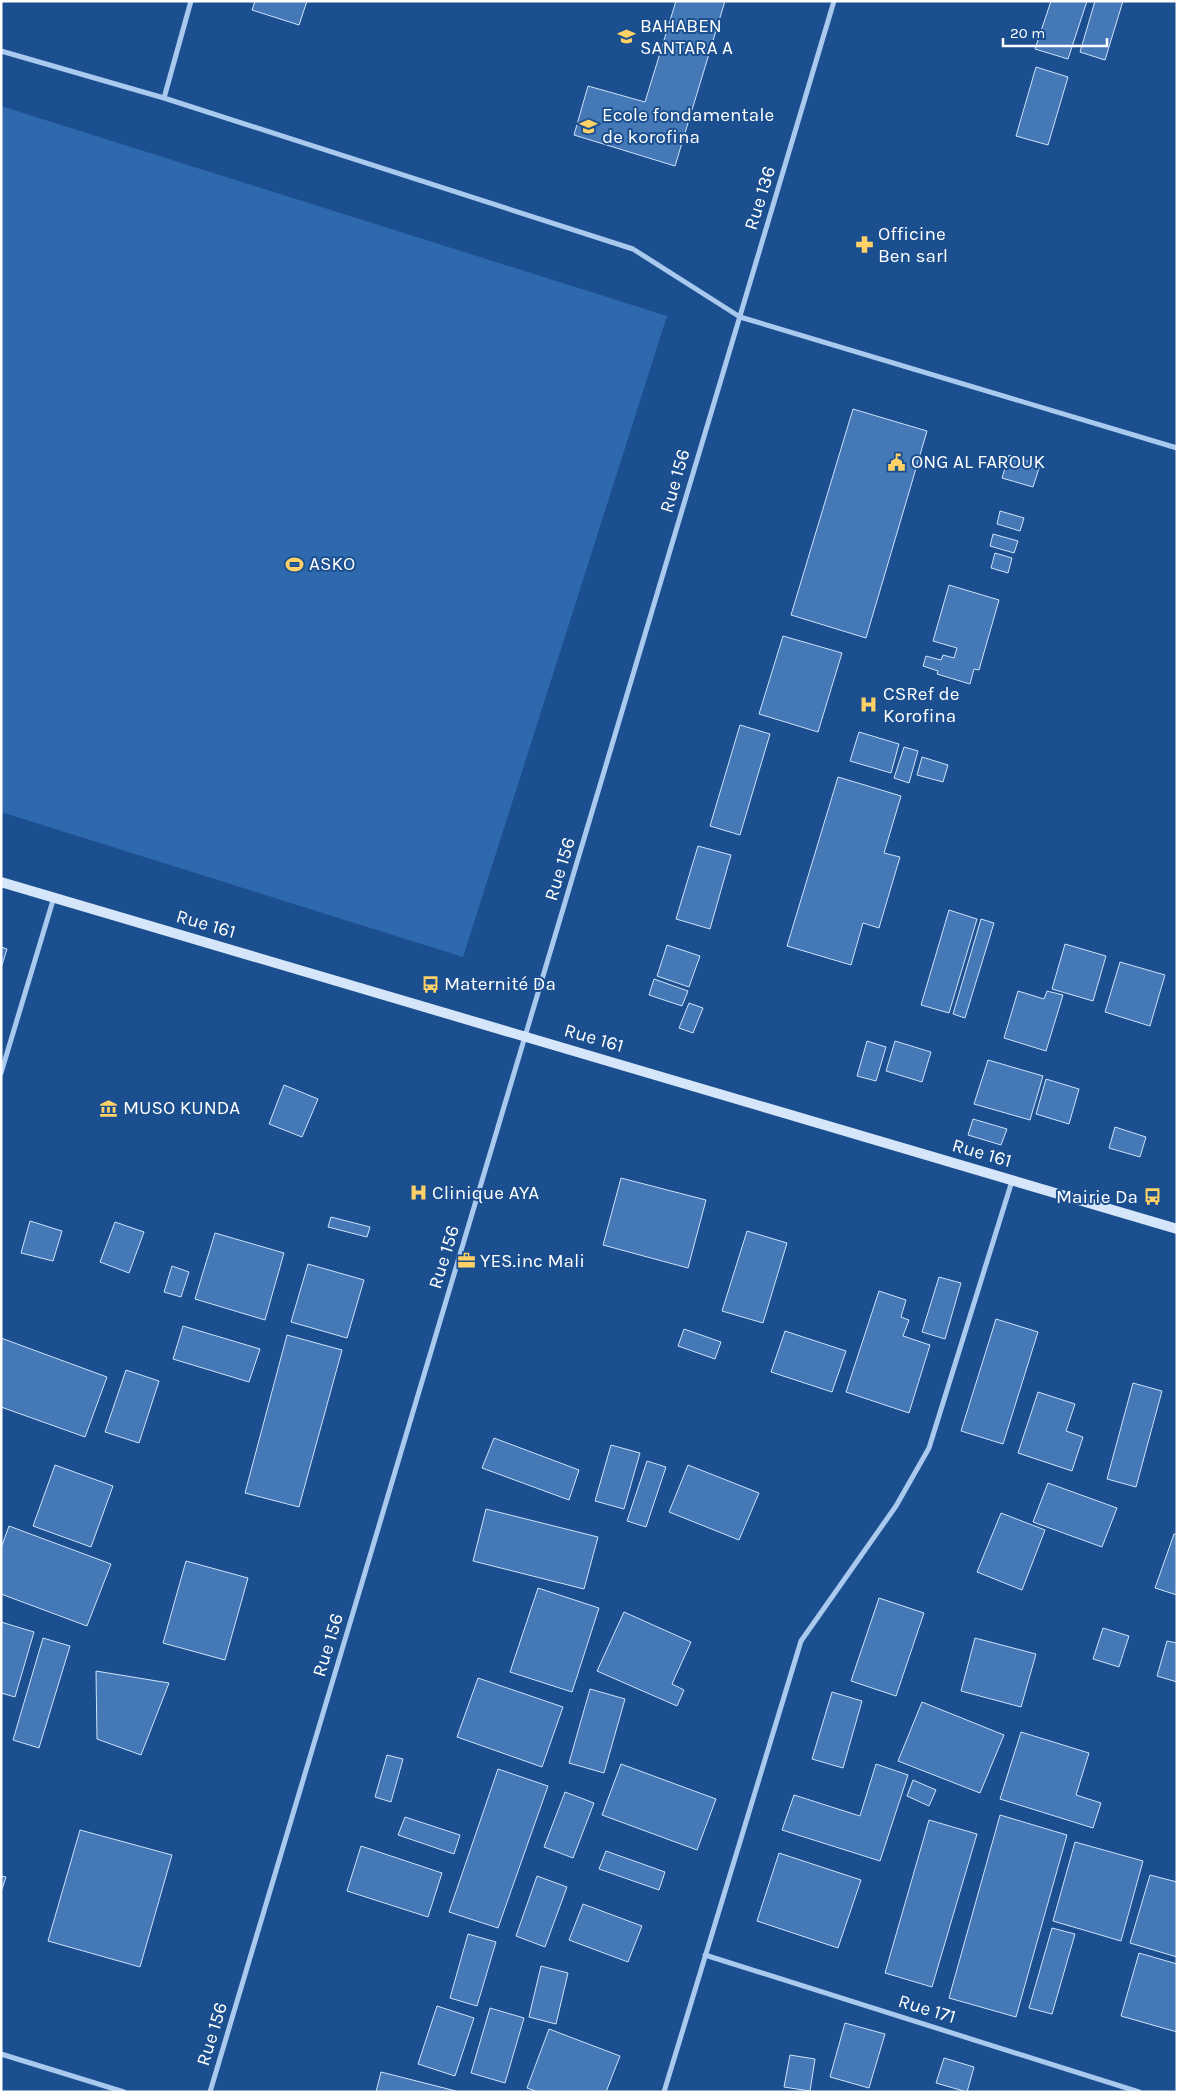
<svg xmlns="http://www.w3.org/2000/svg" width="1178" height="2093" font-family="Karla,sans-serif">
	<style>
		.green { fill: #2e69ad }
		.building { fill: #4478b7; stroke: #cfe3fa }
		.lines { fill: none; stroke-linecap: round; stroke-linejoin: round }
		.street { stroke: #a9c9ee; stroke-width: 5 }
		.secondary { stroke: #d6e6fa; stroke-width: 10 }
		.labels { text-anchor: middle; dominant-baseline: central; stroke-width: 4; stroke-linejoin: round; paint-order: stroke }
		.poi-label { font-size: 19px; fill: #fff; stroke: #1b4f8f; text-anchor: start }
		.street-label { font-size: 19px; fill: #fff; stroke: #1b4f8f }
	</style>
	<rect width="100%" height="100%" fill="#1b4f8f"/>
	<path class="green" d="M1 106 667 316 463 957 1 812Z"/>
	<path class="building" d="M255 1H307L299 25 252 10Z
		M676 1H725L675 166 574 135 588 86 645 102Z
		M1051 1H1087L1068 59 1035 49Z
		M1095 1H1123L1105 60 1080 52Z
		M1036 67 1068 77 1048 145 1016 136Z
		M853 409 927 431 866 638 791 615Z
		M1009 455 1040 465 1033 487 1002 478Z
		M1000 511 1024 518 1020 531 997 524Z
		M993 534 1018 541 1014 553 990 546Z
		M995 553 1012 558 1008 573 991 568Z
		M949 585 999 600 979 670 974 669 970 684 937 674 938 671 923 666 926 656 941 660 943 655 954 658 957 648 933 641Z
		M783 636 842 653 818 732 759 714Z
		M740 725 770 734 740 835 710 826Z
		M859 732 899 744 891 773 850 761Z
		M904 747 918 751 909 783 894 778Z
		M922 757 948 765 943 782 917 775Z
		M838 777 901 796 884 853 900 857 879 928 863 923 851 965 787 946Z
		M698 846 731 855 710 929 676 919Z
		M949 910 977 919 949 1013 921 1005Z
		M981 919 994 923 965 1018 953 1014Z
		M1065 944 1106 956 1093 1001 1052 989Z
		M667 945 700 956 689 987 657 976Z
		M1 947 7 949 1 968Z
		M1120 962 1165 975 1150 1026 1105 1012Z
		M654 979 688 991 682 1006 649 995Z
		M1018 991 1044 999 1047 991 1063 995 1046 1051 1004 1038Z
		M689 1003 703 1008 693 1033 679 1028Z
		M867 1041 886 1047 876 1081 857 1076Z
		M895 1041 931 1052 922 1082 886 1071Z
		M988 1060 1043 1076 1030 1120 974 1104Z
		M1046 1079 1079 1089 1069 1124 1036 1114Z
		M284 1085 318 1099 302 1137 269 1124Z
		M973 1119 1007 1129 1001 1145 968 1135Z
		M1115 1127 1146 1137 1140 1157 1109 1148Z
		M621 1178 706 1200 688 1268 603 1245Z
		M331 1217 370 1227 367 1237 328 1227Z
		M30 1221 62 1231 53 1261 21 1253Z
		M115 1222 144 1232 129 1273 100 1262Z
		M747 1231 787 1243 763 1323 722 1311Z
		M215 1233 284 1253 265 1320 195 1299Z
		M308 1264 364 1280 347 1338 291 1322Z
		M172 1266 189 1272 181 1297 164 1292Z
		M939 1277 961 1283 945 1339 922 1332Z
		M879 1291 906 1300 901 1317 909 1320 903 1336 930 1345 909 1413 846 1392Z
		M996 1319 1038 1332 1003 1444 961 1431Z
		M183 1326 260 1349 249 1382 173 1359Z
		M684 1329 721 1342 715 1359 678 1346Z
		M785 1331 846 1351 832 1392 771 1372Z
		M287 1335 342 1350 299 1507 245 1493Z
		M1 1338 107 1377 85 1437 1 1407Z
		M126 1370 159 1381 139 1443 105 1432Z
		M1133 1383 1162 1391 1136 1487 1107 1479Z
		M1038 1392 1075 1404 1066 1431 1083 1437 1072 1471 1018 1453Z
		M494 1438 579 1470 569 1500 482 1468Z
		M611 1445 640 1453 624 1509 595 1501Z
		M647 1461 666 1467 646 1527 627 1521Z
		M55 1465 113 1486 91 1547 33 1526Z
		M688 1465 759 1493 739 1540 669 1512Z
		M1048 1483 1117 1508 1102 1547 1033 1522Z
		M486 1509 598 1537 584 1589 473 1561Z
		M1001 1513 1045 1530 1022 1590 977 1572Z
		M9 1526 111 1564 87 1626 1 1594V1548Z
		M1174 1534H1177V1595L1155 1588Z
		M186 1561 248 1578 225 1660 163 1643Z
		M538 1588 599 1608 572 1692 510 1672Z
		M879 1598 924 1613 896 1696 851 1681Z
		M624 1612 691 1642 672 1684 684 1690 677 1706 597 1671Z
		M1 1622 34 1632 15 1697 1 1693Z
		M1103 1628 1129 1636 1119 1667 1093 1659Z
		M43 1638 70 1646 39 1748 13 1740Z
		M975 1638 1036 1654 1021 1707 961 1691Z
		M1167 1641 1177 1643V1682L1157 1676Z
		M96 1671 169 1683 141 1755 97 1739Z
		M478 1678 563 1707 542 1767 457 1737Z
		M590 1689 625 1699 604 1773 569 1763Z
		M832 1692 862 1701 843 1768 812 1759Z
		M922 1702 1004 1735 980 1793 898 1761Z
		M1021 1732 1089 1753 1076 1795 1101 1803 1093 1828 1000 1799Z
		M387 1755 403 1759 391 1802 375 1797Z
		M621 1764 716 1799 697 1850 602 1815Z
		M876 1764 908 1775 880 1861 782 1830 794 1795 860 1816Z
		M498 1769 548 1786 498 1928 449 1912Z
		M913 1780 936 1790 929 1806 907 1796Z
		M565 1792 594 1803 573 1858 544 1847Z
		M1000 1815 1067 1835 1016 2017 949 1998Z
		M405 1817 460 1835 454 1854 398 1835Z
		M929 1820 977 1834 932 1987 885 1973Z
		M80 1830 172 1855 140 1967 48 1941Z
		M1075 1842 1143 1861 1121 1941 1053 1921Z
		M361 1846 442 1873 428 1917 347 1891Z
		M606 1851 665 1872 659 1890 599 1869Z
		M779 1853 861 1880 838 1948 757 1921Z
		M1150 1875 1177 1882V1957L1130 1943Z
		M1 1876 6 1877 1 1892Z
		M537 1876 567 1887 545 1947 516 1936Z
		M583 1904 642 1926 628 1962 569 1940Z
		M1052 1928 1075 1934 1052 2014 1029 2008Z
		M468 1934 496 1942 477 2006 450 1998Z
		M1139 1953 1177 1964V2032L1121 2016Z
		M541 1966 568 1973 556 2024 529 2017Z
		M437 2006 474 2018 455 2076 418 2064Z
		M490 2008 524 2018 505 2083 471 2073Z
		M845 2023 885 2034 869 2088 830 2077Z
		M549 2029 620 2056 606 2092H538L527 2088Z
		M790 2055 815 2059 810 2091 784 2087Z
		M944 2058 974 2067 967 2092 936 2083Z
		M381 2072 456 2091V2092H376Z"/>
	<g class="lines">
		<path class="street" d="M1 51 164 98 633 249 740 317 1177 448
			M164 98 191 1
			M1 1073 54 897
			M705 1955 1139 2092
			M1 2054 124 2092
			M210 2092 834 1
			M664 2092 801 1641 896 1506 929 1448 1012 1181"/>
		<path class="secondary" d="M1 882 1177 1229"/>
	</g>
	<defs>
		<symbol id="school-bare" viewBox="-9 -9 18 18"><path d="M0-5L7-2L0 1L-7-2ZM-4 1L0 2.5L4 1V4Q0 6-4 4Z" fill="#ffd166" stroke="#1b4f8f" stroke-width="2.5" paint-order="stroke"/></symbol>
		<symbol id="pharmacy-bare" viewBox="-9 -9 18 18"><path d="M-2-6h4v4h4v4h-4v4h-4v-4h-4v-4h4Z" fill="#ffd166" stroke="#1b4f8f" stroke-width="2.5" paint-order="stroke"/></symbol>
		<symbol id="civic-bare" viewBox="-9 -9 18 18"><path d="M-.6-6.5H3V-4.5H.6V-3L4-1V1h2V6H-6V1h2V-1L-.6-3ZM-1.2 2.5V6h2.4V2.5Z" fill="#ffd166" stroke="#1b4f8f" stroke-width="2.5" paint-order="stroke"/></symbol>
		<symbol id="stadium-bare" viewBox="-9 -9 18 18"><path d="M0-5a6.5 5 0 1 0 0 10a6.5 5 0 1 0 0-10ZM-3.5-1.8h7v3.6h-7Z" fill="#ffd166" stroke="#1b4f8f" stroke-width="2.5" paint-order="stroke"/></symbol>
		<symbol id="hospital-bare" viewBox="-9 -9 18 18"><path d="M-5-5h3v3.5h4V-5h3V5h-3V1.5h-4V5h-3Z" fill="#ffd166" stroke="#1b4f8f" stroke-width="2.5" paint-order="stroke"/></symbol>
		<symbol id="bus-bare" viewBox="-9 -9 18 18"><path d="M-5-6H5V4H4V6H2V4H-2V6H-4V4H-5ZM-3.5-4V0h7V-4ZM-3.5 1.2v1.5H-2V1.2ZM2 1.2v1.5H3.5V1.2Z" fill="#ffd166" stroke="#1b4f8f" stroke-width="2.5" paint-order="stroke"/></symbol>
		<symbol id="museum-bare" viewBox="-9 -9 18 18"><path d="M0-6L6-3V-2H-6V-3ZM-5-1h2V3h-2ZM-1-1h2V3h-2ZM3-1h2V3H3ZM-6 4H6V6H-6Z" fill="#ffd166" stroke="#1b4f8f" stroke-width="2.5" paint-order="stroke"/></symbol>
		<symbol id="office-bare" viewBox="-9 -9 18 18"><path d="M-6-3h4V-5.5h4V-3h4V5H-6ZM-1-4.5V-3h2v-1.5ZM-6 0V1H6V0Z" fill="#ffd166" stroke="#1b4f8f" stroke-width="2.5" paint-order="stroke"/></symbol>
	</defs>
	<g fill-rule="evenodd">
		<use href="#school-bare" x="614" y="24" width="25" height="25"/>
		<use href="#school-bare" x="576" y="114" width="25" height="25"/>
		<use href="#pharmacy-bare" x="852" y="232" width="25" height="25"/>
		<use href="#civic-bare" x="884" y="450" width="25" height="25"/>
		<use href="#stadium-bare" x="282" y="552" width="25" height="25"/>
		<use href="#hospital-bare" x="856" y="692" width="25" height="25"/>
		<use href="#bus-bare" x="418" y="972" width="25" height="25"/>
		<use href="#museum-bare" x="96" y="1096" width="25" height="25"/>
		<use href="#hospital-bare" x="406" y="1180" width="25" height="25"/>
		<use href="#bus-bare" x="1140" y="1184" width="25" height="25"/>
		<use href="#office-bare" x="454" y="1248" width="25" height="25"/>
	</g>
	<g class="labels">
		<g class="poi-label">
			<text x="640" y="26">BAHABEN<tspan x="640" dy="22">SANTARA A</tspan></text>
			<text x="602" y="115">Ecole fondamentale<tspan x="602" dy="22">de korofina</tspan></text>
			<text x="878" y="234">Officine<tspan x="878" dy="22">Ben sarl</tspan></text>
			<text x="911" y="462">ONG AL FAROUK</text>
			<text x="309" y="564">ASKO</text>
			<text x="883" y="694">CSRef de<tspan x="883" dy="22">Korofina</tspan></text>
			<text x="444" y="984">Maternité Da</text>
			<text x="123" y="1108">MUSO KUNDA</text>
			<text x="432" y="1193">Clinique AYA</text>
			<text x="1138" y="1197" text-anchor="end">Mairie Da</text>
			<text x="480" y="1261">YES.inc Mali</text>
		</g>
		<g class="street-label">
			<text transform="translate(760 198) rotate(-73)">Rue 136</text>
			<text transform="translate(675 481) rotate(-74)">Rue 156</text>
			<text transform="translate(560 869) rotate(-73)">Rue 156</text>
			<text transform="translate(206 924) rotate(16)">Rue 161</text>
			<text transform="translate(594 1038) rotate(16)">Rue 161</text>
			<text transform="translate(982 1153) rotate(16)">Rue 161</text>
			<text transform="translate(444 1257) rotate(-73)">Rue 156</text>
			<text transform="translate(328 1645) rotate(-73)">Rue 156</text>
			<text transform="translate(927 2009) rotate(17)">Rue 171</text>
			<text transform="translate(212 2034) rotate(-73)">Rue 156</text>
		</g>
	</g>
	<rect width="1178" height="2093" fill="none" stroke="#ffffff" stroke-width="5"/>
	<path d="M1003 38v8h104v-8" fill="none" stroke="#ffffff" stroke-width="2.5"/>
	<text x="1010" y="38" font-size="15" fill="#ffffff" stroke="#1b4f8f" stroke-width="4" paint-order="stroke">20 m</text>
</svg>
